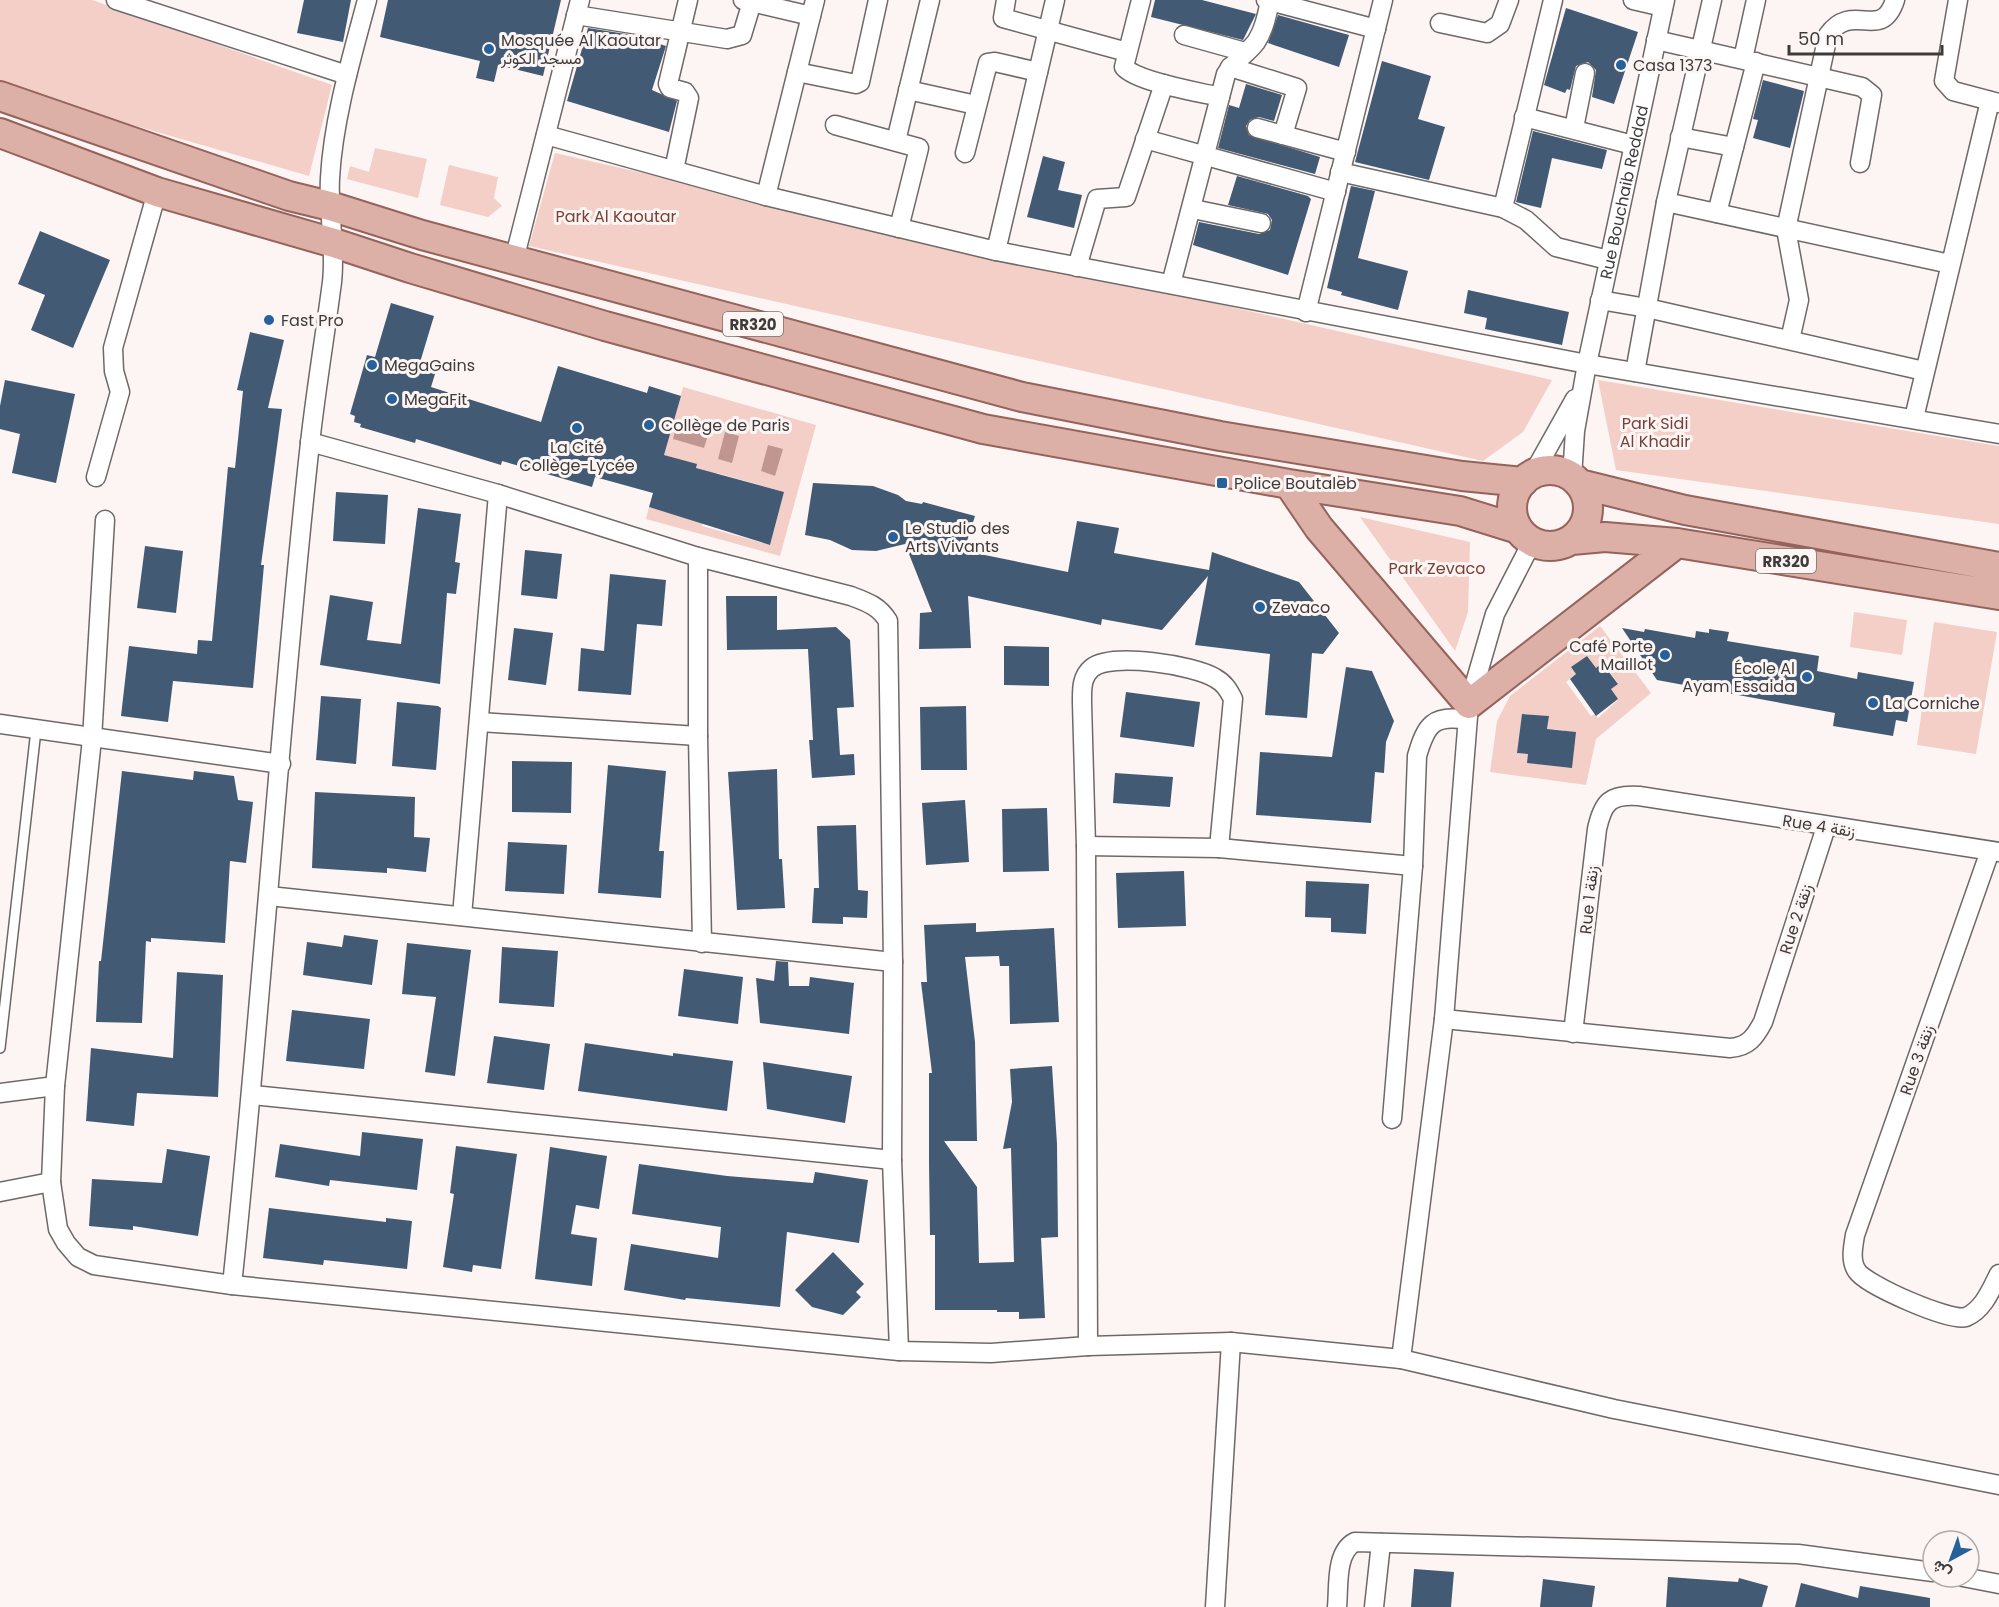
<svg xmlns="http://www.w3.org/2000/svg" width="1999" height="1607" font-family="Poppins,Vazirmatn,sans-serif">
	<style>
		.green { fill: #f3cfc8; fill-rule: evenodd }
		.water { fill: #bf9790 }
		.building { fill: #425a73 }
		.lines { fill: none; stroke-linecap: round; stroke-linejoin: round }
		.service-casing { stroke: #6e6968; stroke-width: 12 }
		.minor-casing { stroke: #6e6968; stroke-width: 21 }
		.primary-casing { stroke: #95635b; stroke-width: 32 }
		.service { stroke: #fff; stroke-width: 9 }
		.minor { stroke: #fff; stroke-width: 18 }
		.primary { stroke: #dcafa7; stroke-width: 28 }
		.poi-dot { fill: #266299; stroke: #fcf5f4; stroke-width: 2 }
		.labels { text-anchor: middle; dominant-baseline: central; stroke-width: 6; stroke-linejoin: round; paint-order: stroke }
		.shield { fill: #fcf5f4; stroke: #777372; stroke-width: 1.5 }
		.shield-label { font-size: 15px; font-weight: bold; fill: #3e3b3b }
		.poi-label { font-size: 16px; fill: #3e3b3b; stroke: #fcf5f4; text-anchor: start }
		.street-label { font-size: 16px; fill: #3e3b3b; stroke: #fcf5f4 }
		.park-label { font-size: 16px; fill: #784037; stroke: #fcf5f4 }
	</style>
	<rect width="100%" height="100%" fill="#fcf5f4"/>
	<path class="green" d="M0 0H92L332 85 309 176 95 114 0 82Z
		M375 148 427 159 418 198 347 179 350 166 369 172Z
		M555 153 1552 380 1523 432 1483 461 529 246Z
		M449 165 498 177 494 198 502 206 488 217 440 205Z
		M1598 380 1999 446V524L1616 470Z
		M683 387 816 425 780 556 646 519 649 507 683 517 697 465 664 455ZM717 473 784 492 770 545 702 526Z
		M1360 517 1470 542 1468 612 1455 651Z
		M1854 612 1907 620 1902 655 1850 647Z
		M1934 622 1997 632 1976 754 1917 745Z
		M1600 626 1651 693 1596 739 1586 785 1490 772 1497 721 1510 696ZM1587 656 1596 668 1603 663 1618 683 1611 689 1618 700 1598 718 1595 714 1591 716 1566 682 1576 674 1571 667ZM1522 714 1549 716 1547 729 1564 730 1563 735 1528 754 1518 753Z"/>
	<path class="water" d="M677 423 709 432 704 448 673 439Z
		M725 432 739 436 732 463 718 459Z
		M768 445 783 449 775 476 761 471Z"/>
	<path class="building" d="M304 0H351L343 42 297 33Z
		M388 0H561L543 76 498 65 494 82 476 78 480 61 380 37Z
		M1155 0H1202L1256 14 1243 40 1151 17Z
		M1566 8 1638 32 1614 104 1592 97 1596 70 1588 62 1576 66 1570 90 1567 89 1565 93 1544 85Z
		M1278 15 1349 35 1339 67 1268 43Z
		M588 28 632 35 666 46 652 90 677 101 669 132 567 101Z
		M1382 61 1431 76 1418 119 1445 127 1429 180 1355 162Z
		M1763 80 1804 91 1790 148 1753 138 1758 120 1753 119Z
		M1246 84 1282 95 1274 121 1259 117 1250 120 1246 126 1249 135 1320 157 1315 174 1218 148 1229 105 1239 108Z
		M1533 131 1607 150 1602 169 1552 158 1541 208 1516 202Z
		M1043 156 1065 162 1058 190 1082 195 1074 228 1027 217Z
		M1237 176 1308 196 1311 199 1288 275 1193 245 1199 222 1259 234 1270 230 1272 220 1268 214 1228 205Z
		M1351 186 1375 191 1358 258 1408 271 1398 310 1341 295 1342 292 1327 288Z
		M40 231 110 260 73 348 31 330 45 295 18 284Z
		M1468 290 1569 312 1562 345 1485 329 1487 318 1464 313Z
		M391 303 434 316 418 369 435 374 431 387 541 422 558 366 647 393 649 386 681 396 664 455 697 464 696 468 784 492 770 545 649 507 653 493 595 477 592 487 502 461 501 465 416 439 415 443 360 427 361 424 354 422 355 416 350 414 367 355 375 357Z
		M250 332 284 340 268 408 282 409 261 565H264L253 688 173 681 168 722 121 716 129 646 197 654 198 640 212 641 228 467 235 468 243 391 237 390Z
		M5 380 75 394 56 483 12 473 20 434 0 429V406Z
		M813 483 873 486 898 495 906 501 922 504 923 502 975 516 967 541 973 543 970 552 1068 572 1077 521 1119 528 1114 553 1209 570 1212 552 1299 582 1339 633 1323 654 1312 653 1307 718 1265 715 1270 654 1195 645 1208 576 1162 630 1102 619 1101 625 968 596 971 648 919 649 920 613 932 612 905 544 876 551 852 550 830 540 805 535Z
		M336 492 388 495 385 544 333 541Z
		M418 508 461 514 455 562 460 563 456 594 447 593 440 684 320 665 330 595 373 602 367 640 401 644Z
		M145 546 183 551 176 613 137 608Z
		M525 550 562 554 557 599 521 595Z
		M610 574 666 580 662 626 637 624 631 695 578 691 581 648 604 651Z
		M726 596H777V630L836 627 850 640 854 707 837 708 840 755 854 754 855 775 812 778 809 740H813L808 649 727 650Z
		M514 628 553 633 546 685 508 680Z
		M1622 628 1644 632 1645 629 1695 638 1696 631 1709 633V629L1729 632 1727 641 1819 656 1817 671 1857 679 1858 672 1914 682 1907 722 1896 720 1893 736 1833 726 1835 713 1657 680Z
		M1004 646 1049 647V686L1004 685Z
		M1587 656 1596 668 1602 663 1618 684 1611 689 1618 699 1596 716 1570 679 1576 674 1571 667Z
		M1346 667 1372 671 1394 721 1386 742 1384 773 1375 772 1371 823 1256 815 1260 752 1332 757Z
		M1126 692 1200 702 1194 747 1120 737Z
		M321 696 361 699 356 764 316 760Z
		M397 702 438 706 441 708 436 770 392 766Z
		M966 706 967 770H921L920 707Z
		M1522 714 1549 716 1547 729 1576 732 1572 768 1527 763 1528 754 1517 753Z
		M512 761 572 762 571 813 512 812Z
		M608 765 666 771 659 851H664L661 898 598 893Z
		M777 769 779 859H782L785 908 737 910 728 772Z
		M122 771 193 780 194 771 234 776 238 800 253 802 246 863 230 861 225 943 151 938V942L146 941 142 1023 96 1022 99 961H101Z
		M1115 773 1173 777 1170 807 1113 803Z
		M315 792 415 797 414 837 430 838 426 872 387 868V873L312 868Z
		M965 800 969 862 926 865 922 803Z
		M1047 808 1049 871 1003 872 1002 809Z
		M856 825 858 890 868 891 867 918 843 917V924L812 923 814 888H819L817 826Z
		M508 842 567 845 564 894 505 891Z
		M1184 871 1186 926 1118 928 1116 873Z
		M1306 881 1369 884 1366 934 1331 932V918L1305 917Z
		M976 923V932L1054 928 1059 1022 1010 1024 1009 966H1000L999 956 965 957 975 1042 977 1141H944L977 1187 979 1263 1014 1262 1011 1148 1003 1149 1012 1102 1010 1069 1052 1066 1057 1144 1058 1237 1041 1238 1045 1318 1019 1319V1312H997V1310H935V1235H930L929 1163V1073H932L921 982H927L924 925Z
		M344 935 378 940 372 985 303 975 307 942 342 947Z
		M407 943 471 950 455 1076 425 1072 436 997 402 994Z
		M502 947 558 951 554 1007 499 1003Z
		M776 961 788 962 789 986H809L810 977 854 983 849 1034 760 1023 756 978 774 981Z
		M684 969 743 977 738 1024 678 1016Z
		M177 972 223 975 218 1097 137 1093 134 1126 86 1121 91 1048 173 1058Z
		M292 1010 370 1019 364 1069 286 1061Z
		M494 1036 550 1044 544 1090 487 1083Z
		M585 1043 673 1056V1053L733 1061 727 1111 578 1091Z
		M763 1062 852 1076 845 1123 767 1109Z
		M362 1132 423 1139 417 1190 330 1180 329 1186 275 1177 280 1144 360 1156Z
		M456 1146 517 1154 501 1269 473 1265 472 1272 443 1267 454 1194 450 1193Z
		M550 1147 607 1156 599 1209 576 1205 571 1234 597 1238 592 1286 535 1279Z
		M167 1149 210 1156 198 1236 133 1226V1230L89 1226 92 1179 162 1183Z
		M639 1164 727 1176 813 1183 815 1172 868 1180 859 1243 787 1232 780 1307 686 1298 685 1300 624 1290 631 1244 718 1258 721 1227 632 1214Z
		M269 1208 386 1222V1218L412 1221 407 1269 324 1260 323 1265 263 1258Z
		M833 1252 864 1284 856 1292 861 1297 843 1315 812 1307 795 1290Z
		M1414 1569 1454 1572 1451 1607H1411Z
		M1668 1577 1738 1582 1739 1578 1768 1586 1762 1607H1666Z
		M1543 1579 1595 1586 1592 1607H1540Z
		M1801 1583 1858 1598 1860 1586 1930 1598V1607H1795Z"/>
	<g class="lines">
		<defs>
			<path id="service" d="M0 1048 36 730"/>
			<g id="minor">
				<path d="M116 0 347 75"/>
				<path d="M743 0 811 16"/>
				<path d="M1006 0 1003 18 1127 52"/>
				<path d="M1141 0 1124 67C1137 82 1199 92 1220 97"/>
				<path d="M1266 0 1376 29"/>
				<path d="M1633 0 1663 7"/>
				<path d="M1958 0 1944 81 1953 91 1999 103"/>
				<path d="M576 15 727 39 742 35 752 2"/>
				<path d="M1440 23 1487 33 1500 24 1509 0"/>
				<path d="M1184 35 1245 52"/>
				<path d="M1656 40 1862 87 1872 95 1860 163"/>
				<path d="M1743 59 1756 0"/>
				<path d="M1230 67 1297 88 1283 135"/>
				<path d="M797 72 856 84 860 82 878 0"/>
				<path d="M908 90 976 105"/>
				<path d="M1524 117 1633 145"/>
				<path d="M835 125 919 148 899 228"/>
				<path d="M1257 128 1346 152"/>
				<path d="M1574 128 1585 73"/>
				<path d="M546 135 766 196 996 251 1587 364 1999 434"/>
				<path d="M1680 137 1734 147"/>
				<path d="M1145 139 1336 192"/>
				<path d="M896 141 930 0"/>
				<path d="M965 153 988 63 995 62 1038 72"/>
				<path d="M674 170 689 98 685 92 670 88 668 84 688 0"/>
				<path d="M1340 172 1503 208 1526 220 1556 247 1608 260"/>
				<path d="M766 196 815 0"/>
				<path d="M1666 202 1950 264"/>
				<path d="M1503 208 1553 0"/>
				<path d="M1193 209 1261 223"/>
				<path d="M1717 213 1756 62"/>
				<path d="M996 251 1055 0"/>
				<path d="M514 260 580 0"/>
				<path d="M1077 267 1097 199 1126 197 1164 84"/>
				<path d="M1171 284 1226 74C1234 61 1247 54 1256 42 1264 30 1267 15 1270 1"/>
				<path d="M1600 300 1647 308 1924 371"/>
				<path d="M1306 312 1383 0"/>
				<path d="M1790 340 1799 300 1786 229 1828 35C1853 0 1881 43 1895 0"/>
				<path d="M1635 372 1666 202 1712 0"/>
				<path d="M1914 418 1990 101"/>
				<path d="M310 442 498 494 698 557 851 596C867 602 879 606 888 621L893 962 892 1160 899 1351"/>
				<path d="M1533 474 1575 399"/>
				<path d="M96 477 120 392 114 371 113 348 157 192"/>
				<path id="s1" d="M1572 477 1575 431 1587 364 1665 0"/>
				<path d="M105 520 92 739 55 1086 51 1182 58 1229 66 1243 78 1257 94 1265 232 1285 899 1351 991 1353 1088 1346 1086 846 1082 703C1082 690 1081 677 1092 668 1111 652 1194 665 1215 678 1224 683 1228 689 1233 699L1219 848"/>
				<path d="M698 557V736L702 943"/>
				<path d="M480 722 698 736"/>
				<path d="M0 724 281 764"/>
				<path d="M1086 846 1219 848 1413 866"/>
				<path d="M1990 851 1855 1235C1853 1247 1850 1261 1857 1271 1866 1285 1950 1322 1966 1317 1983 1310 1991 1290 1999 1274"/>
				<path d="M269 896 893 962"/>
				<path d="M462 916 498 494"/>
				<path d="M1444 1019 1730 1048C1748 1047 1755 1037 1763 1022L1826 827"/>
				<path d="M1573 1033 1597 829C1603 802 1610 794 1639 796L1999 852"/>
				<path d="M0 1093 55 1086"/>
				<path d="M253 1095 892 1160"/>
				<path d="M1392 1119 1413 866 1417 756C1426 725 1433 714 1467 720"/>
				<path d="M0 1192 51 1182"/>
				<path d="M232 1285C262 1005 279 723 310 443 316 389 325 336 332 282 336 247 328 213 330 178 333 120 352 56 367 0"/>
				<path d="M1088 1346 1231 1342 1401 1359 1614 1409 1999 1485"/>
				<path d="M1401 1359 1444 1019 1469 704 1495 614 1532 542"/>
				<path d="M1963 1577 1999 1584"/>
				<path d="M1215 1607 1231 1342"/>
				<path d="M1337 1607C1339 1587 1335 1552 1355 1542L1798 1554 1933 1572"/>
				<path d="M1374 1607 1381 1543"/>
			</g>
			<path id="primary" d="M0 96 289 196 330 206 422 235 1022 397 1220 436 1462 476 1523 482
				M0 133 157 192 334 243 410 268 605 326 983 429 1289 484 1460 511 1518 529
				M1512 508a38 38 0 1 1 76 0a38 38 0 1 1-76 0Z
				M1289 484 1319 528 1469 704 1677 543
				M1580 484 1685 510 1999 567
				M1572 540 1605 537 1677 543 1999 595"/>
		</defs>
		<use href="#service" class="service-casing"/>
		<use href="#minor" class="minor-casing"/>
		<use href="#primary" class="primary-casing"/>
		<use href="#service" class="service"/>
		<use href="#minor" class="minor"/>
		<use href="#primary" class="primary"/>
	</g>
	<g class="poi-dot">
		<circle cx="489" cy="49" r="6"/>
		<circle cx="1621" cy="65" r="6"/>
		<circle cx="269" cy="320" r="6"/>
		<circle cx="372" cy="365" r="6"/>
		<circle cx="392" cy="399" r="6"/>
		<circle cx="649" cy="425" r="6"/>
		<circle cx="577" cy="428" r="6"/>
		<rect x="1216" y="477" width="12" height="12" rx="3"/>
		<circle cx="893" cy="537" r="6"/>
		<circle cx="1260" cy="607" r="6"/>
		<circle cx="1665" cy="655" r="6"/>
		<circle cx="1807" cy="677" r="6"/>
		<circle cx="1873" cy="703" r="6"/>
	</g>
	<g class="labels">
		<g class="shield">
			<rect x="723" y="312" width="60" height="24" rx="4.5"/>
			<rect x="1756" y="549" width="60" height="24" rx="4.5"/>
		</g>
		<g class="shield-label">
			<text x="753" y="324">RR320</text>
			<text x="1786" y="561">RR320</text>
		</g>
		<g class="poi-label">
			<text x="501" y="40">Mosquée Al Kaoutar<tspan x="501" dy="18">مسجد الكوثر</tspan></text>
			<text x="1633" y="65">Casa 1373</text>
			<text x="281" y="320">Fast Pro</text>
			<text x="384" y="365">MegaGains</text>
			<text x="404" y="399">MegaFit</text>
			<text x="661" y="425">Collège de Paris</text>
			<text x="577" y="447" text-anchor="middle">La Cité<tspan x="577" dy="18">Collège-Lycée</tspan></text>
			<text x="1234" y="483">Police Boutaleb</text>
			<text x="905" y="528">Le Studio des<tspan x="905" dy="18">Arts Vivants</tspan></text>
			<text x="1272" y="607">Zevaco</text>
			<text x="1653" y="646" text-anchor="end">Café Porte<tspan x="1653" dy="18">Maillot</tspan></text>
			<text x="1795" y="668" text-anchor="end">École Al<tspan x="1795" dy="18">Ayam Essaida</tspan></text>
			<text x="1885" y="703">La Corniche</text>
		</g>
		<g class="street-label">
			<text stroke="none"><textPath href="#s1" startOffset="290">Rue Bouchaib Reddad</textPath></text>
			<text transform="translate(1819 826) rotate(9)">Rue 4 زنقة</text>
			<text transform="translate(1589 900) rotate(-84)">Rue 1 زنقة</text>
			<text transform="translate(1796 919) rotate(-72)">Rue 2 زنقة</text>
			<text transform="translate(1917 1060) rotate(-71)">Rue 3 زنقة</text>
		</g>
		<g class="park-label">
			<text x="616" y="216">Park Al Kaoutar</text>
			<text x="1655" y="423">Park Sidi<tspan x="1655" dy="18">Al Khadir</tspan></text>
			<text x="1437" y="568">Park Zevaco</text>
		</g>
	</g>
	<g transform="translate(1951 1559) rotate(221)"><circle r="28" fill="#fcf5f4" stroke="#b0abaa" stroke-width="1.5"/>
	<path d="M0-4.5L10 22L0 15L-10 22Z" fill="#266299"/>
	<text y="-9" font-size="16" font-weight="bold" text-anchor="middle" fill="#3e3b3b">ش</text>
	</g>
	<path d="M1789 45v9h153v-9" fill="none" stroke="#3e3b3b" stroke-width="3"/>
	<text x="1798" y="45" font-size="18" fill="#3e3b3b" stroke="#fcf5f4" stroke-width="4.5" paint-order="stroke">50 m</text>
</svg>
